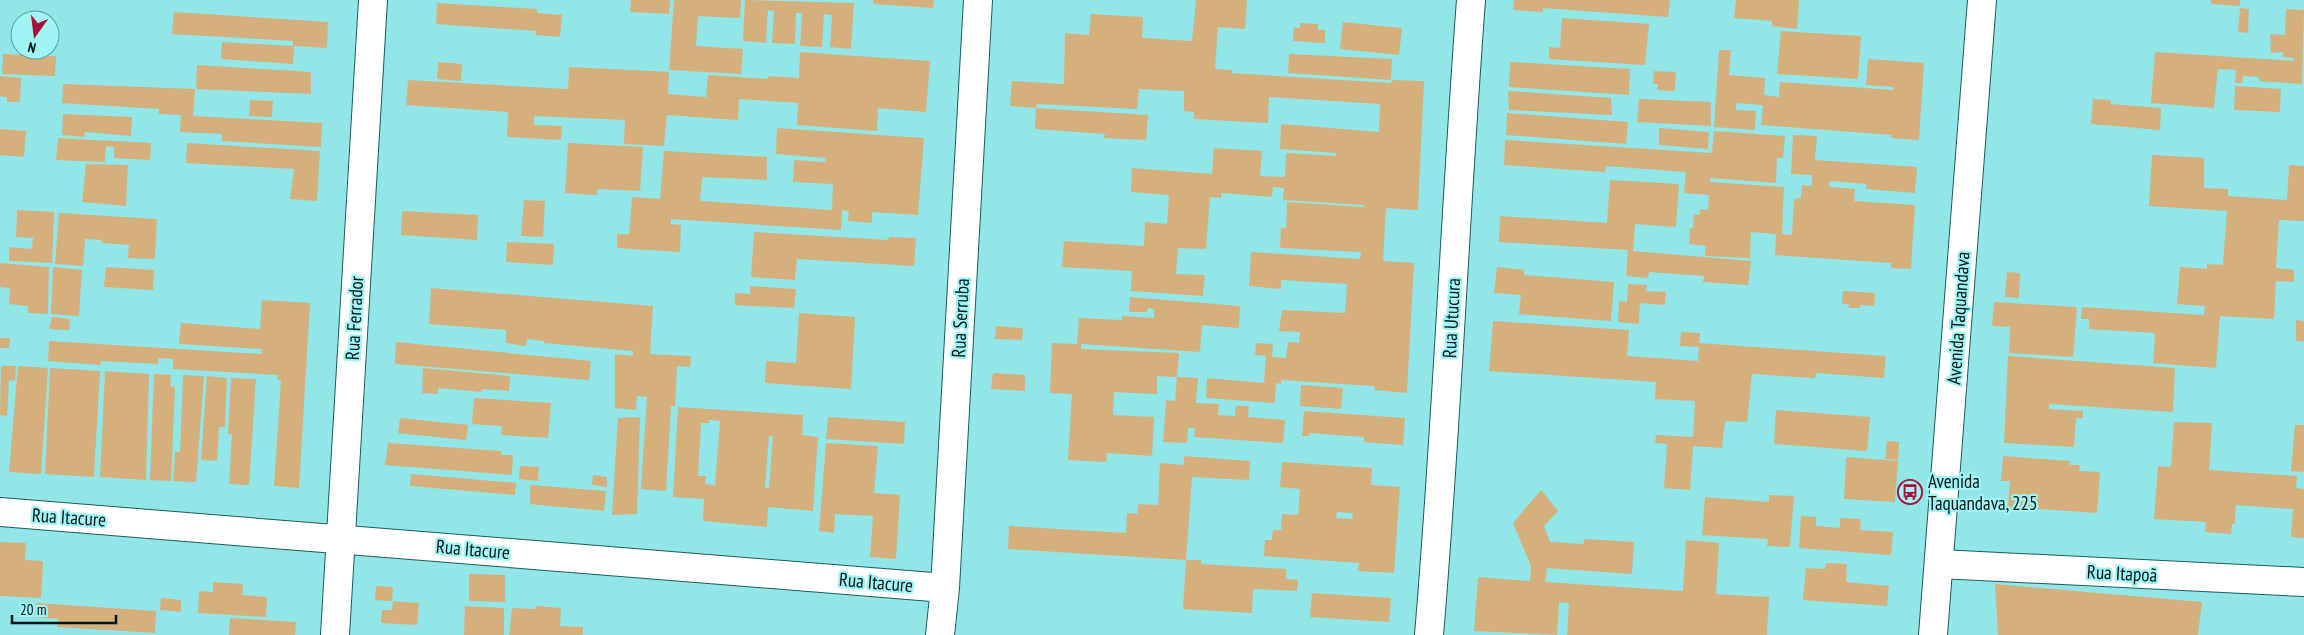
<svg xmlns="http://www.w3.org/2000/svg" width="2304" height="635" font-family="'PT Sans Narrow',sans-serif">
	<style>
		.building { fill: #d5b07c; fill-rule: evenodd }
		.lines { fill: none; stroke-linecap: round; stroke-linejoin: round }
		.street-casing { stroke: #1a5d5e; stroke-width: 30 }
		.street { stroke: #fff; stroke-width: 28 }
		.labels { text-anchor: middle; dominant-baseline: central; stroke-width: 4.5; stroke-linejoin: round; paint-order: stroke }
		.street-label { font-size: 19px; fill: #001617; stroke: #a0f4f4 }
		.poi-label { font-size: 19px; fill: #001617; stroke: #a0f4f4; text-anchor: start }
	</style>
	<rect width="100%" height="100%" fill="#93e6e7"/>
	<path class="building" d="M631 0H670L669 14 630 12Z
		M674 0H741L740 18 698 16 696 46 743 49 741 74 669 70Z
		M745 0 854 3 851 49 830 47 832 15 824 14 822 47 800 46 802 13H796L795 44 772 43 774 11 768 10 766 43 743 41Z
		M873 0H934L933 8 873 4Z
		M1196 0H1247L1245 29 1218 27 1215 69 1232 70V73L1391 83 1392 80 1424 81 1418 210 1386 208 1383 261 1414 263 1407 393 1375 390 1374 386 1281 380V384L1276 383 1275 403 1206 398 1207 378 1264 383 1266 356 1255 355 1256 343 1273 344 1272 357 1286 358 1288 342 1299 343 1300 332 1279 331 1282 310 1345 313 1347 284 1281 280V289L1249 286 1251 252 1360 259 1361 252 1280 248 1281 228H1286L1287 202 1364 207V205L1283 200 1284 188 1273 187 1272 197 1221 193V198L1210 197 1206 249 1178 248 1176 274 1205 275 1203 296 1131 291 1132 271 1062 267 1064 241 1144 246 1145 222 1167 224 1169 195 1131 192 1132 168 1212 174 1214 148 1262 151 1260 176 1285 177 1286 153 1336 156V153L1280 149 1281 124 1379 132 1380 104 1269 97 1268 123 1194 119V112L1184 111V91L1139 89 1137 109 1037 104 1036 108 1010 106 1012 81 1064 84 1065 33 1089 35 1091 14 1143 17 1142 38 1192 41Z
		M1514 0H1670L1668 17 1543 8V12L1513 10Z
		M1736 0H1799L1797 29 1772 26V21L1734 18Z
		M2211 0H2240V6L2211 4Z
		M437 3 537 9V13L562 15 560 37 536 35V31L436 24Z
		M2240 8 2249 9 2248 33 2238 32Z
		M2286 9 2304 10 2302 84 2259 81V77L2243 76 2242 83H2235L2236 70 2218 69 2214 108 2151 103 2155 52 2294 61V58L2283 57V52L2271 53 2270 34 2285 35Z
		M174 12 328 22 327 48 294 46 293 64 221 59 222 42 293 46V41L172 34Z
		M1562 18 1649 24 1645 65 1549 59V47L1560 48Z
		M1343 22 1402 28 1399 55 1340 49Z
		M1300 23 1318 24V30H1325V43L1293 41 1294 27 1300 28Z
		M1781 31 1861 36 1858 79 1777 74Z
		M1719 50H1731L1729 75 1765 78 1764 95 1779 97 1780 82 1893 90V87L1866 85 1868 59 1924 63 1919 140 1891 138 1892 135 1761 125 1763 105 1736 103V110L1756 111 1755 130 1714 127Z
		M800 52 930 61 926 112 878 108 877 131 797 125 798 103 739 99 738 120 667 115 664 146 624 144 625 120 534 116V125L562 126 561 140 507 137 508 112 406 105 408 80 568 89 569 67 669 72 668 94 706 97 708 75 768 79V76L799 78Z
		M3 54 56 56 55 76 2 74Z
		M1289 54 1392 59 1391 80 1288 73Z
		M438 62 462 64 461 81 437 79Z
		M1510 62 1630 69 1629 95 1509 87Z
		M197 65 311 72V94L196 89Z
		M1654 71 1676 72 1675 91 1657 90 1658 84H1653Z
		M0 76 21 78 20 102H7V97L0 96Z
		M63 84 195 89 193 116 322 123 321 147 222 141V134L180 132 181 115 159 114V109L62 103Z
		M2235 86 2281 89 2280 112 2234 110Z
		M1508 91 1611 98 1612 115 1509 110Z
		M1639 99 1711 102V126L1637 122Z
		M2093 99 2111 100V104L2161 108 2160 130 2091 124Z
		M250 100 273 101 272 117 249 116Z
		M1036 108 1148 115 1146 140 1104 138 1105 134 1035 129Z
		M1507 113 1628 122 1626 144 1506 135Z
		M63 114 132 117 131 136 85 132 84 137 62 135Z
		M777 128 924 138 918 215 872 212V223L848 221 849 211 842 210 841 230 671 219V224L681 225 680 252 617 248V234H629L632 197 660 199 664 151 767 157V180L702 177 700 201 832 210 833 184 793 182 794 160 825 162V158L776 154Z
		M1659 128 1709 132 1708 149 1659 145Z
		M0 129 26 131 24 157 0 155Z
		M1714 131 1785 136 1783 158H1777L1776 183 1710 178V182L1784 187 1782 234 1792 235 1794 199 1801 198 1802 185 1812 186V175L1791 174 1793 135 1817 136 1815 160 1917 167 1915 193 1866 189V184L1830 181 1829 187 1855 189 1854 201 1915 205 1911 269 1891 268V263L1775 255 1776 234 1751 232 1750 258 1705 256 1706 246 1689 244 1690 228H1693L1694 214 1700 215V209L1708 210 1709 195 1684 193 1686 172 1606 166 1605 172 1504 165 1505 140 1712 153Z
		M58 138 151 143 150 160 114 158V147L106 146 105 162 56 160Z
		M187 143 320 151 317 201 290 199 294 169 186 163Z
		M568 143 643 147 640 191 598 189 597 195 565 193Z
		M2152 155 2204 158V188L2228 189V196L2287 200 2289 165 2304 166V221L2279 220 2276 268 2294 270V282L2276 281 2274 319 2220 316 2216 368 2153 363 2155 333 2089 329V319H2081L2082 307 2204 315 2205 306 2177 304 2180 267 2207 269V264L2223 265 2227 211 2149 206Z
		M86 164 128 165 126 206 82 202Z
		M1610 180 1679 184 1676 227 1635 224 1633 251 1751 261 1748 285 1703 282 1704 276 1649 272 1648 278 1626 276 1628 250 1499 242 1500 216 1607 223Z
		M524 200 545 201 543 237 521 236Z
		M17 210 54 212 52 263 9 261V247L32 249 33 238 16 237Z
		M402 211 478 215 477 240 401 235Z
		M59 213 157 219 155 259 128 258 129 245 102 243V240L85 239 83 266 55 264Z
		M754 232 888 240 889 237 916 238 914 266 797 259 795 280 751 277Z
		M507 242 554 244 553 265 506 262Z
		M0 263 49 267 48 314 28 313V306L9 304 10 288 0 287Z
		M53 267 82 270 79 316 51 314Z
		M106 267 154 270 153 290 104 287Z
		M1497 267 1524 270V275L1614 282 1611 321 1519 314 1521 295 1494 293Z
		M2007 272 2020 273 2019 298 2005 297Z
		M1628 284 1647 285 1646 291 1666 292 1665 305 1640 303 1639 324 1618 322 1619 301 1627 302Z
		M750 286 796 289 794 308 735 305V293L750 294Z
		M431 288 653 306 650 354 691 356 690 367 677 366 675 406H671L666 491 641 489 647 397 637 396 636 410 615 408V354L633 356V351L544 343V341L527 339 526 346 506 343V330L429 324Z
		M1843 291 1875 293 1874 306 1860 305V308H1848L1849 304H1842Z
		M1130 297 1240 306 1239 328 1202 325 1200 352 1081 344V349L1179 353 1177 377 1157 376V394L1114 392 1113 415 1154 417 1152 456 1107 453 1106 462 1068 460 1072 394 1050 393 1052 343 1077 344 1079 318 1122 320V316L1154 318V309L1148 308 1147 312H1129Z
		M262 300 310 303 299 488 274 486 281 380H277L278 375 173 369V359L158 358V364L101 361 100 365 48 361 49 341 262 354V349L179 344 181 323 260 329Z
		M1994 302 2077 307 2073 357 2009 353 2010 327 1992 326Z
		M799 313 855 317 851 389 765 383 766 361 796 363Z
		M52 317 70 319 69 330 49 329Z
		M2296 320 2304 321V342L2296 341Z
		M1493 321 1629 330 1627 356 1698 361 1699 347 1680 346 1681 332 1700 333 1699 343 1886 356 1884 378 1816 373 1815 378 1752 374 1747 422 1725 421 1722 448 1693 446 1690 490 1664 488 1667 444 1655 443 1656 435 1693 437 1695 401 1655 399 1656 382 1489 371Z
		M996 326 1023 328 1022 340 995 339Z
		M0 338H10L9 348H0Z
		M396 342 591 361 589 380 395 364Z
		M2008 356 2175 368 2173 412 2049 404V409L2083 411V418H2076L2074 447 2004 443Z
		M1 366H16L15 381 9 380 7 416 0 415Z
		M18 366 48 368 41 474 9 472Z
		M50 368 100 371 94 477 45 474Z
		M423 368 510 376 509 391 482 389 481 392 438 388V394L422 393Z
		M105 371 149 374 146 480 100 477Z
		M993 373 1025 375V391L991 389Z
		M154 374 171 375 170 386 175 387 171 481 150 480Z
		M183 375 204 376 196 482 173 481 175 452H180Z
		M207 376 227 378 225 427H219L217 461 201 460Z
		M1177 377 1198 378 1196 403 1219 404 1218 415 1235 416 1236 406H1249L1248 417 1285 420 1283 443 1194 437 1195 428H1188L1187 443 1163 442 1166 400 1175 401Z
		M231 378 256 379 249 485 229 484 232 434H228Z
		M1301 385 1343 388 1341 409 1300 406Z
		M474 398 551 403 548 438 501 435 502 426 472 424Z
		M678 407 803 415 802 435 818 437 813 511 768 507 767 527 703 521 704 499 673 497ZM709 420 720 421 715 485 705 484 706 476H698L701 423H709ZM769 436H773L769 488H765Z
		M1776 410 1870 417 1867 451 1774 444Z
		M1304 411 1405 418 1403 445 1364 442V437L1309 433V436H1302Z
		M640 417 637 514 612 515 618 418Z
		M828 417 905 422 904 444 826 439Z
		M400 418 468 425 466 440 398 433Z
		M2174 422 2212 423 2209 470 2297 476 2296 488 2304 489V538L2291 537 2293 509 2236 505 2235 524H2232L2231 534 2205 532 2206 522 2154 519 2158 466 2171 467Z
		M2295 425H2304V472L2291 471Z
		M1887 441 1899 442 1898 460 1885 459Z
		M388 443 501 451V455H513L512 475 385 465Z
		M826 443 878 446 874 493 900 495 896 559 870 557 873 516 835 514 834 533 819 531Z
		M1184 456 1250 461 1249 480 1192 477 1186 560H1201V564L1286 569V579L1298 580 1297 591 1253 589 1252 613 1183 609 1186 560 1008 549 1009 526 1126 533 1127 513 1137 514 1138 504 1158 505 1160 463 1184 465Z
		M2003 456 2070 461V465H2080L2079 471 2100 472 2097 513 2008 507 2010 481H2001Z
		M1846 457 1898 461 1895 502 1844 499Z
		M1282 462 1372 468 1371 485 1400 487 1394 573 1358 571 1359 563 1264 556 1265 540H1272L1273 530H1281L1282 514 1298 515 1300 489 1280 487ZM1337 512 1353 513 1352 519 1336 518Z
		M520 466 539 467 538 481 519 479Z
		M411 474 516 483 515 495 410 486Z
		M593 475 607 477V487L592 485Z
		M530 485 606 491 604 511 530 504Z
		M1541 490 1558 511 1544 526 1550 542 1584 544V539L1634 542 1632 574 1547 568 1545 582 1683 591 1686 540 1719 543 1716 594 1769 597 1767 635H1567L1569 603 1559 602 1557 635 1474 631 1478 577 1530 581 1531 566 1513 523Z
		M1769 495 1794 496 1790 547 1767 546 1768 539 1702 535 1705 497 1769 502Z
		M1801 516 1816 517V526L1840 528V518L1861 519 1860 530 1893 532 1891 555 1799 548Z
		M0 542 26 543 25 560 43 561 41 598 0 596Z
		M1826 563 1847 564 1846 582 1889 586 1887 606 1803 600 1806 568 1825 569Z
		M469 574 505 575V602L469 601Z
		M213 582 243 584 242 595 267 597 266 617 198 613 199 591 213 592Z
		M1995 584 2202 602 2198 635H1998Z
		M376 586 393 587 392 601 375 600Z
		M1312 593 1391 598 1389 622 1310 617Z
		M161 598 181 600V612L160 610Z
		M393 601 419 603 417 625 381 623 382 610H392Z
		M36 603 156 611 155 633 57 627 58 619 35 617Z
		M465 606 504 608V635H464Z
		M536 606 561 608 560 626 583 627V635H509L512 608 535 609Z
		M230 618 296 622 295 635H229Z"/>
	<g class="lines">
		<defs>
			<path id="street" d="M0 512 945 588
				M1940 564 2304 582
				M335 635 373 0
				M940 635 945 588 978 0
				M1429 635C1447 424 1455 212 1471 0
				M1933 635 1982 0"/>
		</defs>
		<use href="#street" class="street-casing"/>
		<use href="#street" class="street"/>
	</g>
	<defs>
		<symbol id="bus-ring" viewBox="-11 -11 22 22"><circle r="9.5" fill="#a0f4f4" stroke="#a81036" stroke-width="1.5"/><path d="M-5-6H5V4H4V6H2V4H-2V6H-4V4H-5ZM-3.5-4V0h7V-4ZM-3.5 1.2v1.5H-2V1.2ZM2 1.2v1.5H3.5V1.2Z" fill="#a81036"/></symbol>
	</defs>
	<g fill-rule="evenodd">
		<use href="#bus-ring" x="1896" y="478" width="28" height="28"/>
	</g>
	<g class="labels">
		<g class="street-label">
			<text transform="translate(354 318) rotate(-87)">Rua Ferrador</text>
			<text transform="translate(960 318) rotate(-87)">Rua Serruba</text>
			<text transform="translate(1451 318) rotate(-87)">Rua Utucura</text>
			<text transform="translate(1958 318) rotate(-86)">Avenida Taquandava</text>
			<text transform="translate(69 517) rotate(4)">Rua Itacure</text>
			<text transform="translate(473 549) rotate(5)">Rua Itacure</text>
			<text transform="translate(2122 573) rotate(3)">Rua Itapoã</text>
			<text transform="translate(876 582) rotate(5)">Rua Itacure</text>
		</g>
		<g class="poi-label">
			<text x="1928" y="481">Avenida<tspan x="1928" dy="22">Taquandava, 225</tspan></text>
		</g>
	</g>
	<g transform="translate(35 35) rotate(194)"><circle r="24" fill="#a0f4f4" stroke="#609b9c"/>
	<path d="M0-4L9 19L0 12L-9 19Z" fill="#a81036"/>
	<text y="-8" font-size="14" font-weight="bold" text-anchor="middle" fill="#001617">N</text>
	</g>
	<path d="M12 615v8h104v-8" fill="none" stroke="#001617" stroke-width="2.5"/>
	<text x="20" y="615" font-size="15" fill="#001617" stroke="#a0f4f4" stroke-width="4" paint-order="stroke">20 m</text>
</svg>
